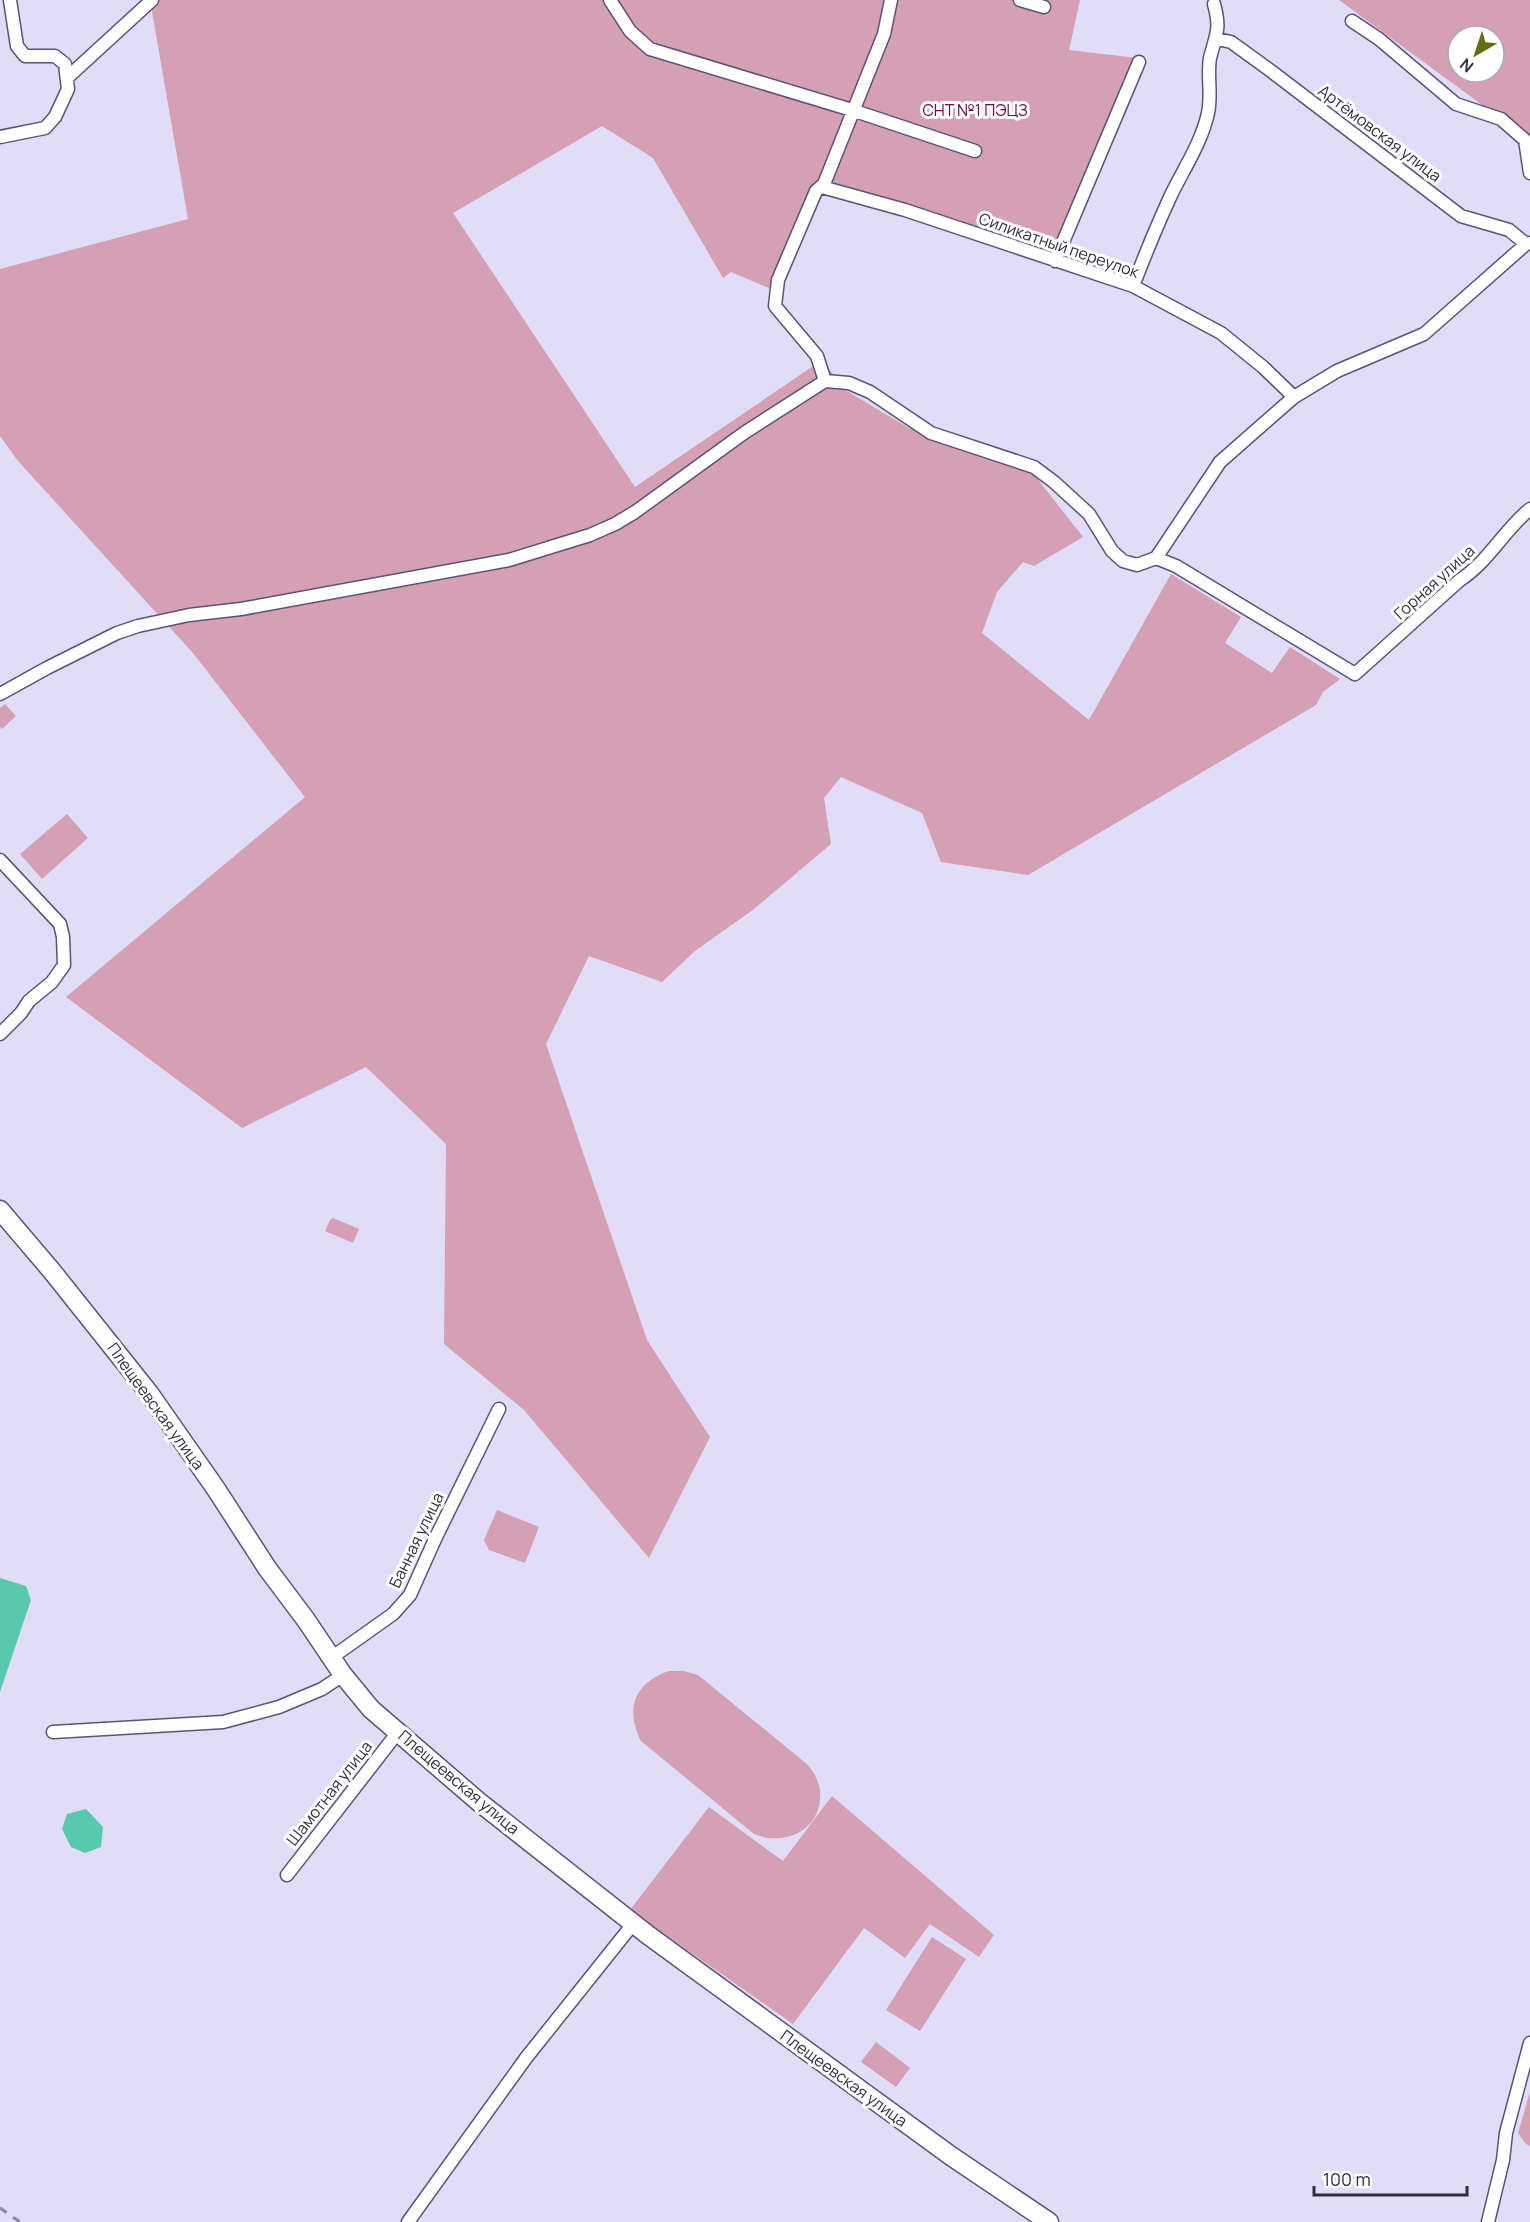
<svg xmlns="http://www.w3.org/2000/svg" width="1530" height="2222" font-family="Manrope,sans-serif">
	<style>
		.green { fill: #d59fb4; fill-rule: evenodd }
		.water { fill: #58c9ac }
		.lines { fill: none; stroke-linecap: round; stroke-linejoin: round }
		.street-casing { stroke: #5a5278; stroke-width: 15 }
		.secondary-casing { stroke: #5a5278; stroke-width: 21 }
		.street { stroke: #fff; stroke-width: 12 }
		.secondary { stroke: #fff; stroke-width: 18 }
		.rail { stroke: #8b869d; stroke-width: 3; stroke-dasharray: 8 8; stroke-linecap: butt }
		.labels { text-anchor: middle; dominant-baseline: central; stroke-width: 6; stroke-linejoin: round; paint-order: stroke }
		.park-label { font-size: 16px; fill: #700843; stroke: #fff }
		.street-label { font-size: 16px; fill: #322e40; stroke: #fff }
	</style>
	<rect width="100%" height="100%" fill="#e1dcf8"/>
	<path class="green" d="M150 0H1080L1069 50 1137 58 1055 250 826 180 814 182 771 289 731 272 723 278 653 158 602 126 453 213 635 487 822 360 845 390 909 428 1032 472 1083 537 1034 566 1023 562 997 592 982 633 1089 720 1171 574 1241 617 1225 643 1272 673 1290 647 1340 679 1323 692 1316 705 1028 875 941 862 922 813 841 777 824 798 831 844 754 909 695 951 662 982 589 956 546 1044 647 1340 710 1437 649 1558 524 1410 444 1344 446 1144 366 1067 242 1128 66 997 305 797 193 653 18 461 0 436V269L188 219Z
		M1339 0H1530V140ZM1458 36H1494V72H1458Z
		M5 704 16 716 2 729 0 727V708Z
		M67 814 88 838 42 879 20 854Z
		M333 1218 359 1229 353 1243 325 1231 330 1220Z
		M497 1510 539 1527 525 1563 489 1550 484 1540Z
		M669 1671H684L698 1675 808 1765C814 1773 819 1781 820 1791 823 1830 785 1847 754 1834L641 1741C625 1709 634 1683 669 1671Z
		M832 1796 994 1935 979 1957 930 1924 905 1958 864 1928 793 2024 630 1910 709 1807 783 1861Z
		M932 1937 966 1959 920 2031 886 2010Z
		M876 2042 910 2068 896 2087 861 2062Z
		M1530 2092V2146L1526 2144 1518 2133Z"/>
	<path class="water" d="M0 1578 26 1586 31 1600 0 1692Z
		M86 1809 103 1827 101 1847 85 1853 71 1847 62 1829 67 1814Z"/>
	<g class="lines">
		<defs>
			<path id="street" d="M610 0 630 31 650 49 852 110 975 151
				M1020 0 1044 7
				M1352 21 1379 39 1456 104 1501 119 1525 140 1530 173
				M1217 39 1231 42 1271 71 1461 216 1509 230 1526 244
				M68 77 152 0
				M0 137 45 128 55 117 68 89 65 64 55 56H25L17 46 10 0
				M822 187 905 210 1133 286 1221 333 1263 367 1294 397
				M1055 261 1139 62
				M1133 286C1145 255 1158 223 1172 193 1185 167 1202 141 1208 113 1212 95 1207 76 1210 58 1216 34 1221 30 1214 4
				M825 381 817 356 775 306 778 280 816 191 824 184 884 34 891 0
				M825 381 849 383 870 392 931 433 1034 467 1054 482 1089 514 1112 551 1123 561 1137 565 1156 558
				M1156 558 1220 462 1294 397 1337 371 1424 334 1526 244 1530 243
				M1156 558 1176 566 1355 674 1460 580C1489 561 1504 530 1530 509
				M0 694 47 668 117 633 138 626 189 615 241 609 509 560 590 535 615 524 635 512 744 433 825 381
				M0 860 60 924 63 937 64 965 52 982 29 1001 21 1013 0 1034
				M331 1658 393 1614 410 1595 436 1537 499 1409
				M53 1732 223 1722 279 1707 322 1689 343 1675
				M287 1875 398 1732
				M408 2222 526 2058 633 1924
				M1488 2222 1503 2160 1506 2133 1530 2043"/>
			<path id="secondary" d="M0 1210 51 1270 149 1393 216 1489 267 1568 306 1620 343 1675 371 1709 479 1802 648 1935 951 2156 1049 2222"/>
		</defs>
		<use href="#street" class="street-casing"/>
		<use href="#secondary" class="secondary-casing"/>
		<use href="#street" class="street"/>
		<use href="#secondary" class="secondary"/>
		<path class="rail" d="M0 2208 20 2222"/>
	</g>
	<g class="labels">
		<g class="park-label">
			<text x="975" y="110">СНТ №1 ПЭЦЗ</text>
		</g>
		<g class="street-label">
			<text transform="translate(1380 133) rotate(37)">Артёмовская улица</text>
			<text transform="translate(1059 245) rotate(19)">Силикатный переулок</text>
			<text transform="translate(1434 582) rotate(-42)">Горная улица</text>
			<text transform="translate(156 1406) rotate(54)">Плещеевская улица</text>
			<text transform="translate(416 1540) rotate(-64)">Банная улица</text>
			<text transform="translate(459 1782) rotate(40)">Плещеевская улица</text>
			<text transform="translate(329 1793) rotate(-52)">Шамотная улица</text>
			<text transform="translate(844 2078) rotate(36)">Плещеевская улица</text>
		</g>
	</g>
	<g transform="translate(1476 54) rotate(219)"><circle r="28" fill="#ffffff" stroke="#adabb3" stroke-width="1.5"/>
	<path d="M0-4.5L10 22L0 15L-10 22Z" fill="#666c10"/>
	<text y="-9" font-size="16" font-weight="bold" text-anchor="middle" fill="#322e40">N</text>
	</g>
	<path d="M1314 2186v9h153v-9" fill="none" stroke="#322e40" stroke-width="3"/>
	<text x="1323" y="2186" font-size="18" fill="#322e40" stroke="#ffffff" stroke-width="4.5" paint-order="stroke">100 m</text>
</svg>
